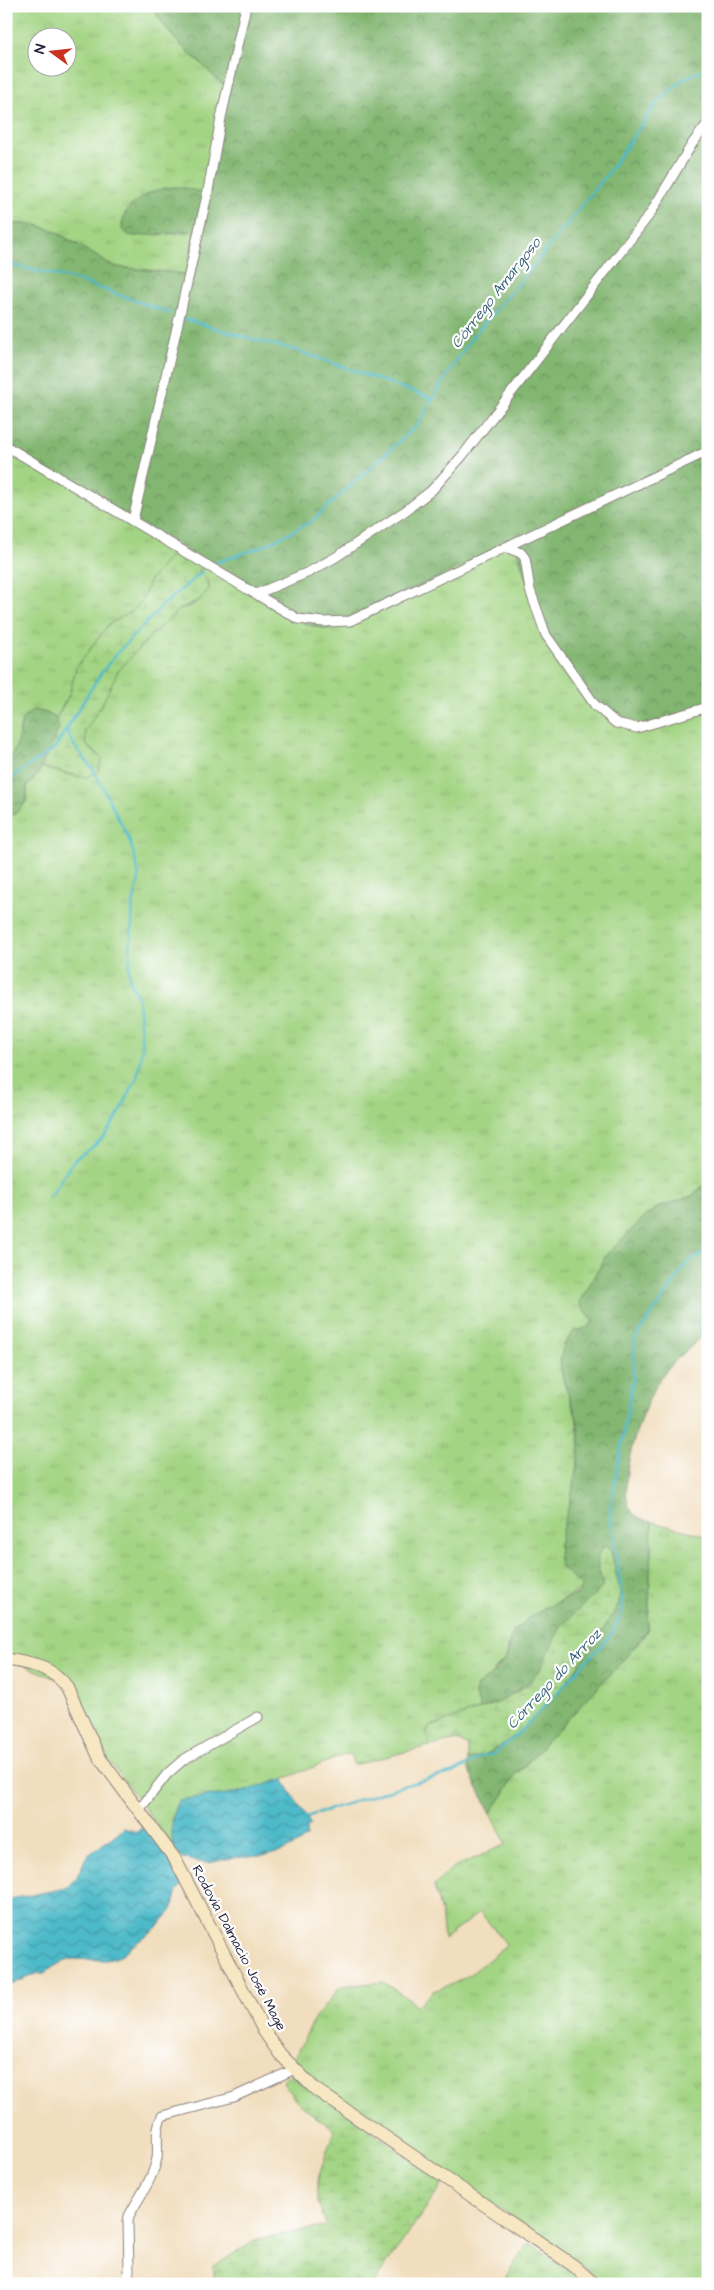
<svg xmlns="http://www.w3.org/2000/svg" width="714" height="2290" font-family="'Architects Daughter',sans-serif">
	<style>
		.grass { fill: url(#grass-tufts); stroke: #627b5f; fill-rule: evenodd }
		.forest { fill: url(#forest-crowns); stroke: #526c56 }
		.wetland { fill: url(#wetland-marsh); stroke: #627b5f }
		.water { fill: url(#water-waves); stroke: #386e82 }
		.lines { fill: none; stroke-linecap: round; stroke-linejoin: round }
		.stream { stroke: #4ebac9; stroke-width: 2.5 }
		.street-casing { stroke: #8a807c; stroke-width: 11 }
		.secondary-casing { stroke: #8a807c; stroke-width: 14 }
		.street { stroke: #fff; stroke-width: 9 }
		.secondary { stroke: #f7e8c3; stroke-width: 12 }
		.labels { text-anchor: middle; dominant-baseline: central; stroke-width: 4.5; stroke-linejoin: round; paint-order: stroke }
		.street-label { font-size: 14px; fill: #22223b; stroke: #fff }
		.water-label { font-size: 15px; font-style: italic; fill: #345f74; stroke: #fff }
	</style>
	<defs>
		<pattern id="grass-tufts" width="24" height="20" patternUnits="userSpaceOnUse" patternTransform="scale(1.25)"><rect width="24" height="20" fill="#a3d483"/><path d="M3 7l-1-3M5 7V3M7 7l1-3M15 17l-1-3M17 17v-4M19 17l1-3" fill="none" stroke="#8cb672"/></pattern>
		<pattern id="forest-crowns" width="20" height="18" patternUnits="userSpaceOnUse" patternTransform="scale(1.25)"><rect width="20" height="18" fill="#82b671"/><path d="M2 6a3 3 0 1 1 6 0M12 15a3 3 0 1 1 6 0" fill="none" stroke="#6a945e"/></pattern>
		<pattern id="wetland-marsh" width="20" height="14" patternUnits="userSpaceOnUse" patternTransform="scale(1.25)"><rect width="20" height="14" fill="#a3d483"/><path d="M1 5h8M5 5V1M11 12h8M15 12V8" fill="none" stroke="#8cb672"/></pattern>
		<pattern id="water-waves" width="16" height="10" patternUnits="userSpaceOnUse" patternTransform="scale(1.25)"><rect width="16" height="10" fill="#4ebac9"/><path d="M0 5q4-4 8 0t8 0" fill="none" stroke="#4097a4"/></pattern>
	</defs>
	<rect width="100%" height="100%" fill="#fff"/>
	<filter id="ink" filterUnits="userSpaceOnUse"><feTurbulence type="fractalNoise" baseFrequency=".02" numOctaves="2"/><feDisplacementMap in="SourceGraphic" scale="10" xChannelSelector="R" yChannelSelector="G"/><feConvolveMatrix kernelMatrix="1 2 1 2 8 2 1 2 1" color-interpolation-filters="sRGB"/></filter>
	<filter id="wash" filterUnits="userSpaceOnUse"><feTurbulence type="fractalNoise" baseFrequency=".0096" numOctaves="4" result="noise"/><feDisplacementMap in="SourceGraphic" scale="20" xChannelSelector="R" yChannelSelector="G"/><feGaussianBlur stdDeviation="1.12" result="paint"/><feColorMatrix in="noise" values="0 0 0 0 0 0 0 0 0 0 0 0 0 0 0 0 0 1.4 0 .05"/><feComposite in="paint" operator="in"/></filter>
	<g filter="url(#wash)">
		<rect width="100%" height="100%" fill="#f1debe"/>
		<path class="grass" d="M6 6H153C163 30 184 49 203 65 211 73 217 81 226 86L204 193C171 185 145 185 124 215L157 235 195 231 186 274 117 267 109 264 55 231 33 224H6ZM38 38H68V68H38Z
			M18 453 177 547 149 582 142 600 134 610 108 625 76 668 70 693 56 719 53 716 26 715 22 720 15 751 6 765V471Z
			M514 541 528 585 708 708V1181L692 1196 657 1208 645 1216 629 1233 581 1298 582 1308 593 1321C590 1328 586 1330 578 1330L560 1360 564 1383 576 1416 580 1447 572 1495 559 1546 561 1567 582 1586V1589L534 1615 518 1627 507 1647 508 1653 504 1660 495 1669 492 1675 477 1686 475 1695 481 1709 429 1727 427 1735 429 1746 353 1765 351 1755 347 1754 262 1787 220 1796 179 1800C170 1814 172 1833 174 1848L108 1759 70 1685 6 1657V819L12 816 27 801V786L33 781 41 767 78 777 98 754 86 745 85 731 118 671 153 633 180 609 194 604 209 589V582L198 570 207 563 279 594Z
			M652 1522 708 1536V2284H601L587 2269 572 2258 317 2083 293 2060 315 2018 341 1986 384 1982 418 2006 433 1991 453 1984 471 1974 507 1945 480 1912 444 1939 441 1912 434 1886 451 1869 506 1844 491 1813 515 1776 642 1639 648 1629Z"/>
		<path class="forest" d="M153 6H708V708L636 726 611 720 547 637 514 541 328 629 308 625 282 611 278 595 256 590 6 446V224H33L55 231 109 264 117 267 186 274 195 231 135 236 128 235 122 229C121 203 153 187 176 187 185 187 195 191 204 193L226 86C217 81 211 73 203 65 184 49 163 30 153 6Z
			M32 710C45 711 58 715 59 729L38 774 27 786C28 804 21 811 6 819V765L18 743 22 720Z
			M708 1181V1331C693 1346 673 1360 661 1377 644 1402 613 1484 632 1512 636 1518 646 1520 652 1522L648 1629 626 1657 515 1776 491 1813 468 1770V1760L489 1753 508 1740 540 1710 572 1676 619 1603 599 1574 603 1587 561 1627 551 1650 535 1678 498 1703 481 1709 475 1695 477 1686C486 1681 506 1662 508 1652 509 1642 510 1635 518 1628 534 1610 558 1603 579 1593L582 1586C575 1579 561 1571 559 1561 555 1545 570 1506 573 1487 576 1469 582 1449 579 1430 575 1395 543 1364 574 1331 583 1328 588 1330 593 1321L582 1308 580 1302 607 1254 645 1216 657 1208 692 1196Z"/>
		<path class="wetland" d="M177 547 207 563 198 571 209 582V589L200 600 180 609 153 633 118 671 101 706 85 731 86 745 102 759 98 772 85 778 41 767 59 729 56 719 70 693 76 668 108 625 134 610 142 600 149 582Z
			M602 1547H610L620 1591 619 1603C590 1653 541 1724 490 1752 484 1756 475 1757 468 1760V1746L458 1740 429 1746 427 1735 429 1727 498 1703 527 1685 540 1670 561 1626 603 1587C601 1573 593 1562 602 1547Z
			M294 2073 443 2183 373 2284H214V2266L258 2239 327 2226 317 2200V2182L334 2130C317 2117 290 2101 283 2080Z
			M529 2242 589 2284H501Z"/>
		<path class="water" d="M283 1779 311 1825 307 1827V1837C278 1859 264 1855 231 1858 223 1859 216 1862 208 1863 199 1863 191 1859 182 1859 179 1855 176 1852 174 1848 170 1838 172 1808 179 1800L242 1792Z
			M146 1824 186 1882 177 1890 172 1910 156 1928 118 1957 107 1960 73 1959 60 1963 44 1973H38L6 1987V1900L66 1888 77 1877 86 1857 124 1828 137 1832Z"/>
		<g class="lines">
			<path class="stream" d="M6 264 74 279 170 313
				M185 319 252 339 295 350 434 399
				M215 563 264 546 312 521 417 425 450 370 474 335 521 281 608 173 655 105 682 80 708 67
				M6 781 54 749 101 673 120 650 162 606 202 572
				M49 1198 74 1160 94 1146 106 1134 121 1111 130 1090 137 1079 142 1049 138 998 130 980 129 972 133 905 139 879 137 865 129 839 104 790 94 771 74 745 67 731
				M303 1818 402 1786 455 1772 483 1756 494 1754 520 1732 611 1635 622 1613V1596L610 1511 633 1378 635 1339 687 1263 708 1250"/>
		</g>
	</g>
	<g filter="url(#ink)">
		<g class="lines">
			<defs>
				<path id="street" d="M6 446 298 619 323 622 350 621 708 451
					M133 520 208 191 221 118 246 6
					M505 547 521 553 525 558 530 590 546 635 595 705 616 723 637 728 708 707
					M256 594 309 572 336 557 405 511 432 490 463 455 650 214 692 144 708 123
					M139 1810 167 1774 183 1760 258 1717
					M6 2283 11 2284
					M127 2284 129 2271 128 2222 129 2216C139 2197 153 2179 157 2158 159 2143 154 2131 162 2116L234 2097 295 2069"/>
				<path id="secondary" d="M6 1659C30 1664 52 1666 67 1687L99 1757 175 1859 264 2031 280 2054 315 2089 574 2266 594 2284"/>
			</defs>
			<use href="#street" class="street-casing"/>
			<use href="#secondary" class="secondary-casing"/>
			<use href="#street" class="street"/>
			<use href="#secondary" class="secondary"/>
		</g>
	</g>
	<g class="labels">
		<g class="street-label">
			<text transform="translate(239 1948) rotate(62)">Rodovia Dalmacio José Mage</text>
		</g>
		<g class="water-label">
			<text transform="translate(496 293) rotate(-52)">Córrego Amargoso</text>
			<text transform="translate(554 1679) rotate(-47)">Córrego do Arroz</text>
		</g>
	</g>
	<rect width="714" height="2290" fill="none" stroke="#fff" stroke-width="25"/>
	<g transform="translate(52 52) rotate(285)"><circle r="24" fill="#ffffff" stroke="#a7a7b1"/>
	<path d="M0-4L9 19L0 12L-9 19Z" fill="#c8321e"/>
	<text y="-8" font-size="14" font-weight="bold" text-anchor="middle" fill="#22223b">N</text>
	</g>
</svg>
